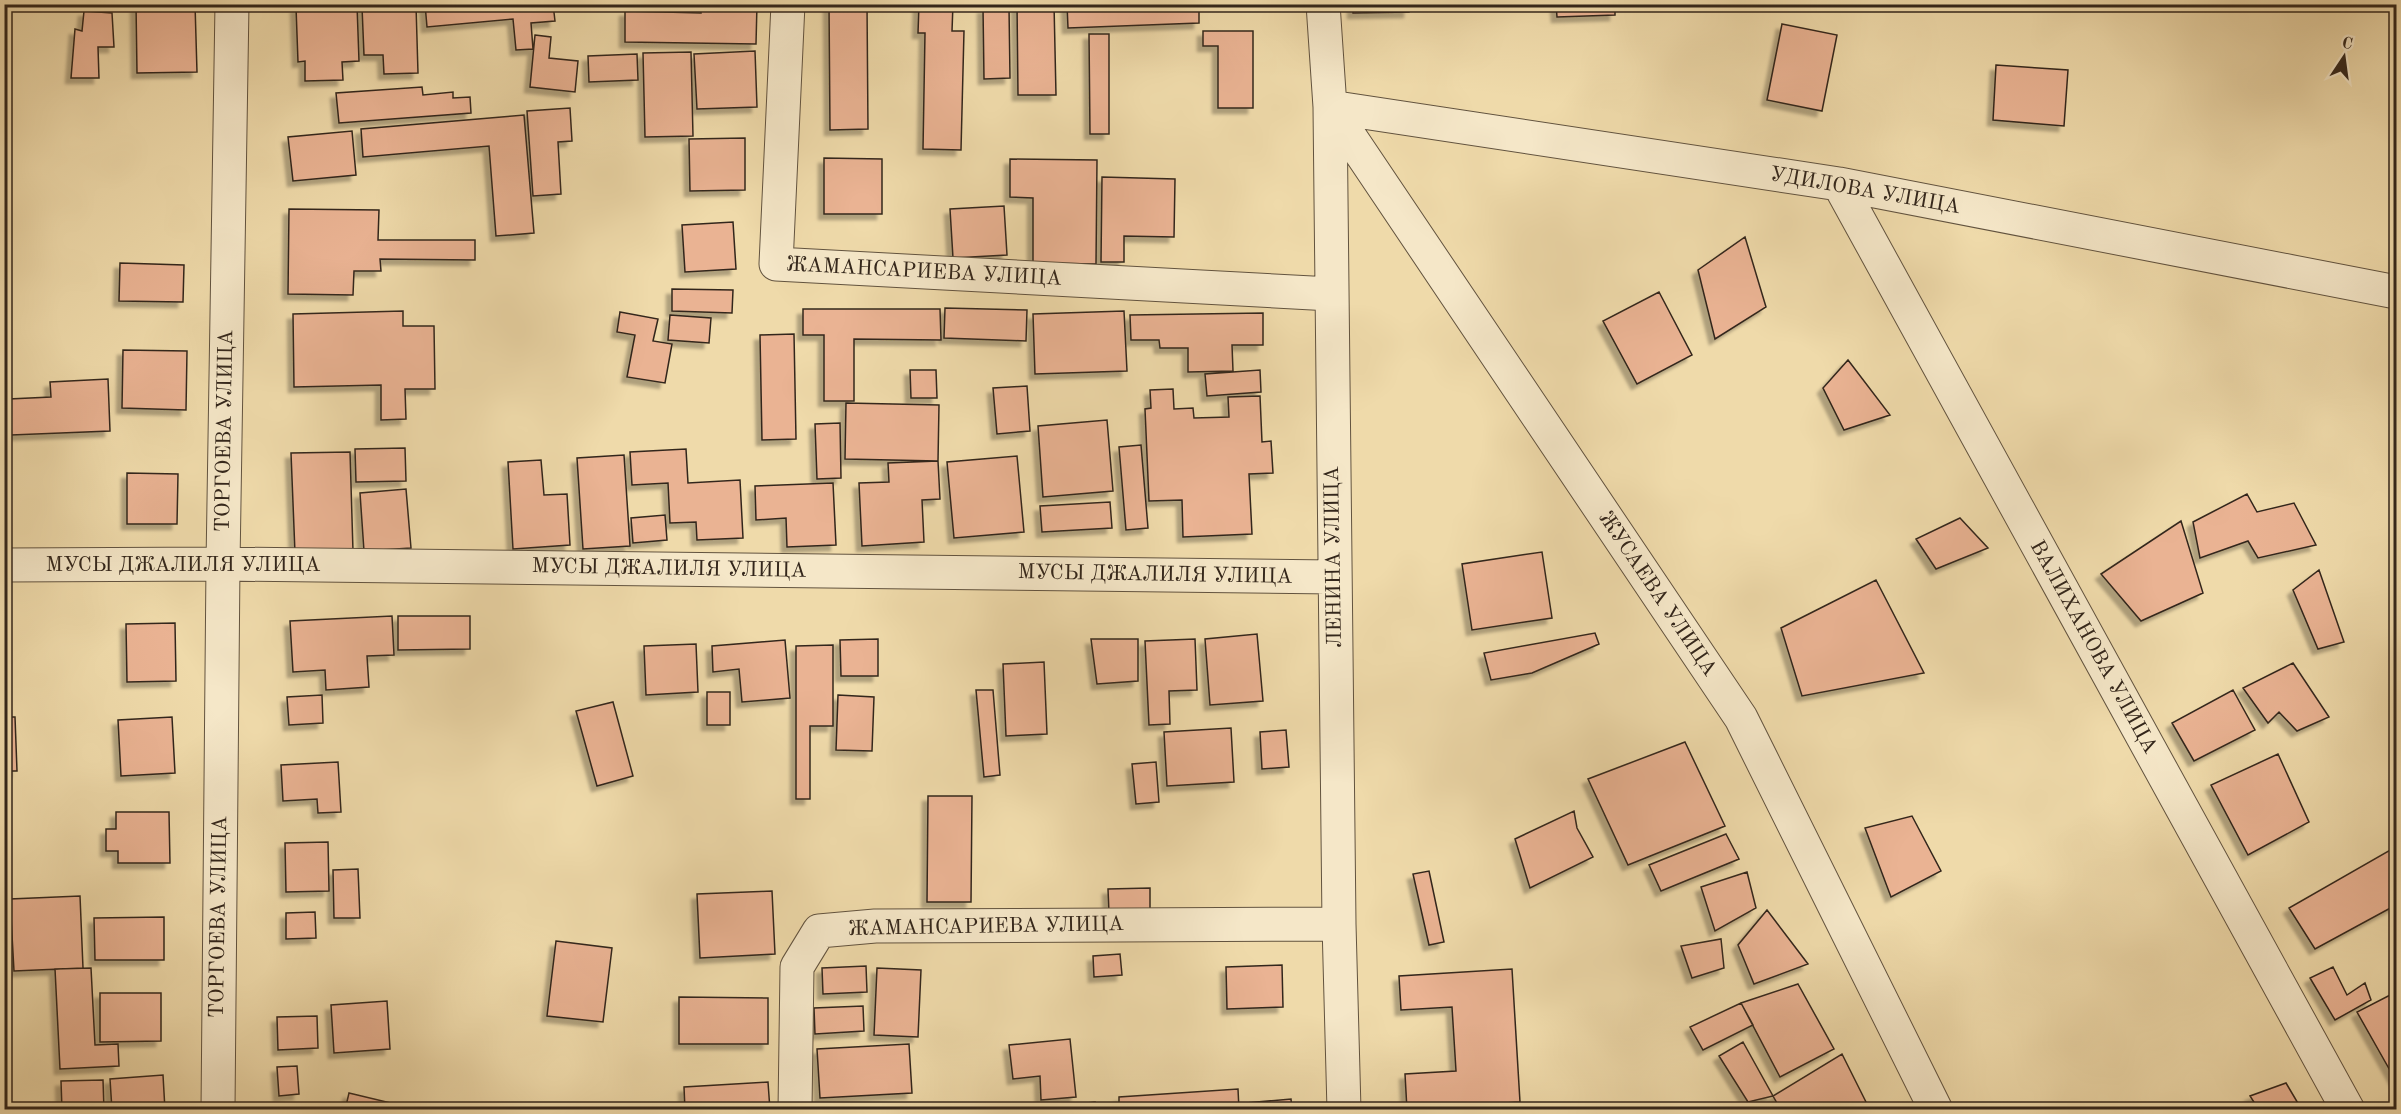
<svg xmlns="http://www.w3.org/2000/svg" width="2401" height="1114" font-family="'Old Standard TT',serif">
	<style>
		.building { fill: #eab393; stroke: #33261b; stroke-width: 1.5; filter: url(#shadow) }
		.lines { fill: none; stroke-linecap: round; stroke-linejoin: round }
		.minor-casing { stroke: #62533f; stroke-width: 35 }
		.minor { stroke: #f5e7c8; stroke-width: 33 }
		.labels { text-anchor: middle; dominant-baseline: central; stroke-width: 6; stroke-linejoin: round; paint-order: stroke }
		.street-label { font-size: 21px; fill: #33261b; stroke: #f5e7c8 }
	</style>
	<defs>
		<filter id="shadow"><feDropShadow dx="-5.5" dy="5.5" stdDeviation="1.5" flood-color="#0004"/></filter>
	</defs>
	<rect width="100%" height="100%" fill="#efdaaa"/>
	<filter id="stains"><feTurbulence type="fractalNoise" baseFrequency=".00333" numOctaves="4"/><feColorMatrix values="0 0 0 0 .2 0 0 0 0 .09 0 0 0 0 .02 0 0 0 .5 -.17"/></filter>
	<radialGradient id="worn" r=".72"><stop offset=".6" stop-color="#630" stop-opacity="0"/><stop offset="1" stop-color="#630" stop-opacity=".3"/></radialGradient>
	<path class="building" d="M136 4H195L197 72 137 73Z
		M425 4H553L555 21 531 23 533 49 516 50 513 19 427 27Z
		M701 4H757L756 44 625 42V11L701 13Z
		M829 4H867L868 129 830 130Z
		M919 4H953L952 31H964L961 150 923 149 925 33H918Z
		M1017 4H1054L1056 95H1018Z
		M1067 4H1199V23L1068 28Z
		M1353 4H1409V12L1353 13Z
		M1556 4H1615V15L1557 17Z
		M357 5 359 61 342 62 343 80 305 81V61L298 62 296 7Z
		M416 5 418 73 384 74 383 55H364L362 7Z
		M1009 7 1010 78 984 79 983 8Z
		M84 11 112 13 114 47H98L99 78H71L75 29 82 31Z
		M1782 24 1837 35 1822 111 1767 100Z
		M1203 31H1253V108H1218V46H1203Z
		M1089 34H1109V134H1090Z
		M535 35 551 37 549 58 578 61 575 92 530 87Z
		M755 51 757 107 697 109 694 54Z
		M691 52 693 136 645 137 643 53Z
		M637 54 638 80 589 82 588 56Z
		M1996 65 2068 70 2064 126 1993 120Z
		M422 87 423 95 453 92V98L470 97 471 113 339 123 336 93Z
		M570 108 572 141 558 142 561 194 533 196 527 111Z
		M524 115 534 233 496 236 489 146 363 157 361 129Z
		M352 131 356 175 293 181 288 137Z
		M745 138V190L690 191 689 139Z
		M824 158 882 159V214H824Z
		M1010 159 1097 160 1096 264 1033 263V198L1010 197Z
		M1102 177 1175 179 1174 237 1124 236V262H1101Z
		M1004 206 1007 255 953 258 950 209Z
		M289 209 379 210 378 240H475V260L380 259 381 271H354L353 295 288 294Z
		M733 222 736 269 685 272 682 225Z
		M1745 237 1766 307 1715 339 1698 270Z
		M120 263 184 265 183 302 119 301Z
		M672 289 733 290 732 313 672 311Z
		M1659 292 1692 355 1637 384 1603 321Z
		M945 308 1027 310 1026 341 944 338Z
		M803 309H940L941 340 854 339V401H824V335H803Z
		M403 311V326H434L435 389H405L406 419 381 420V385L294 387 293 314Z
		M1124 311 1127 371 1035 374 1033 314Z
		M620 312 658 319 653 341 672 344 665 383 627 377 635 335 617 332Z
		M1263 313V345H1232L1233 371 1188 372V348H1160L1159 340H1131L1130 315Z
		M670 315 711 318 709 343 668 340Z
		M794 334 796 439 762 440 760 335Z
		M123 350 187 351 186 410 122 408Z
		M1848 360 1890 415 1844 430 1823 388Z
		M910 370H936L937 398H911Z
		M1260 370 1261 392 1207 396 1205 374Z
		M108 379 110 431 11 435 9 399 51 397 50 382Z
		M1027 386 1030 431 997 434 993 388Z
		M1173 389 1174 409 1193 408 1194 418 1229 417 1228 397 1260 396 1262 442 1271 441 1273 473 1249 474 1252 534 1183 537 1182 500 1149 501 1145 409 1151 408 1150 390Z
		M846 403 939 405 938 461 845 459Z
		M1107 420 1113 491 1043 497 1038 426Z
		M840 423 841 478 817 479 815 424Z
		M1141 445 1148 528 1126 530 1119 447Z
		M405 448 406 481 356 482 355 449Z
		M686 449 688 483 740 480 743 538 697 540 696 522 670 523 668 483 632 485 630 452Z
		M350 452 353 551 295 553 291 453Z
		M624 455 630 546 583 549 577 458Z
		M1017 456 1024 532 954 538 947 462Z
		M541 460 544 495 567 494 570 545 513 549 508 462Z
		M938 461 940 499 922 500 924 542 862 546 859 483 889 482 888 463Z
		M127 473 178 474 177 524H127Z
		M833 483 836 545 787 547 786 518 756 520 755 486Z
		M406 489 411 548 364 551 360 493Z
		M2247 494 2257 512 2294 503 2316 545 2258 558 2248 541 2200 558 2193 522Z
		M1110 502 1112 528 1042 532 1040 506Z
		M665 515 667 540 633 543 631 518Z
		M1960 518 1988 548 1936 569 1916 539Z
		M2181 521 2203 593 2141 621 2101 574Z
		M1542 552 1552 618 1472 630 1462 564Z
		M2319 570 2344 642 2318 649 2293 590Z
		M1876 580 1924 673 1802 696 1781 628Z
		M392 616 394 655 367 656 369 687 326 690 325 670 293 672 290 621Z
		M398 616H470V649L398 650Z
		M175 623 176 681 127 682 126 624Z
		M1595 633 1599 644 1532 673 1491 680 1484 653Z
		M1257 634 1263 701 1210 705 1205 639Z
		M878 639V676H841L840 640Z
		M1091 639H1138V681L1097 684Z
		M1195 639 1197 690 1169 691 1170 724 1149 725 1145 641Z
		M785 640 790 698 742 702 739 669 713 672 712 646Z
		M696 644 698 692 646 695 644 646Z
		M833 645V726H810V799H796V646Z
		M1044 662 1047 734 1006 736 1003 664Z
		M2293 663 2329 717 2297 731 2279 712 2268 723 2243 688Z
		M976 690H993L1000 775 984 777Z
		M2233 690 2255 730 2194 761 2172 723Z
		M707 692H730V725H707Z
		M322 695 323 723 289 725 287 697Z
		M838 695 874 697 872 751 836 750Z
		M613 702 633 776 597 786 576 711Z
		M4 717H15L17 771H4Z
		M172 717 175 773 121 776 118 720Z
		M1231 728 1234 782 1167 786 1164 732Z
		M1286 730 1289 767 1262 769 1260 732Z
		M1685 742 1725 826 1628 865 1588 779Z
		M2278 754 2309 822 2248 855 2211 785Z
		M338 762 341 812 318 813 317 799 283 801 281 765Z
		M1156 762 1159 802 1136 804 1132 764Z
		M928 796H972L971 902H927Z
		M1574 811 1577 828 1593 857 1530 888 1515 839Z
		M116 812H169L170 863H118V851H106V829H116Z
		M1912 816 1941 871 1891 897 1865 828Z
		M1726 834 1739 859 1661 891 1649 865Z
		M328 842 329 891 286 892 285 843Z
		M2392 849 2396 859V905L2315 949 2289 908Z
		M358 869 360 918H334L333 870Z
		M1429 871 1444 942 1429 945 1413 874Z
		M1747 872 1756 908 1715 931 1701 887Z
		M1150 888V912L1109 913 1108 889Z
		M772 891 775 954 700 958 697 894Z
		M80 896 83 968 14 971 10 899Z
		M1767 910 1808 964 1754 984 1738 945Z
		M315 912 316 938 286 939V913Z
		M164 917V960H95L94 918Z
		M1721 939 1724 968 1692 978 1681 946Z
		M556 941 612 948 603 1022 547 1016Z
		M1120 954 1122 975 1094 977 1093 956Z
		M1282 965 1283 1007 1227 1009 1226 967Z
		M866 966 867 992 823 994 822 968Z
		M2333 967 2347 995 2365 983 2371 1000 2335 1020 2310 978Z
		M91 968 95 1045 118 1044 119 1066 60 1069 55 969Z
		M877 968 921 970 918 1037 874 1035Z
		M1512 969 1520 1102 1458 1106V1110H1407L1405 1074 1456 1071 1452 1007 1401 1010 1399 976Z
		M1798 984 1834 1049 1780 1077 1741 1003Z
		M2396 992V1081L2357 1012Z
		M100 993H161V1041L100 1042Z
		M679 997 768 998V1044H679Z
		M387 1001 390 1049 334 1053 331 1005Z
		M1741 1003 1753 1025 1703 1050 1690 1027Z
		M863 1006 864 1031 815 1034 814 1008Z
		M317 1016 318 1048 278 1050 277 1017Z
		M1070 1039 1076 1097 1041 1100 1040 1076 1013 1079 1009 1045Z
		M1743 1042 1773 1096 1748 1102 1719 1056Z
		M909 1044 912 1093 820 1098 817 1049Z
		M1842 1054 1870 1110H1781L1773 1096Z
		M297 1066 299 1094 279 1096 277 1067Z
		M163 1075 165 1110H112L110 1079Z
		M103 1080 104 1110H62L61 1081Z
		M768 1082 770 1110H685L684 1087Z
		M2286 1083 2302 1110H2259L2250 1096Z
		M1238 1089 1239 1110H1119V1097Z
		M349 1093 395 1104 393 1110H345Z
		M1291 1099 1292 1110H1246V1103Z
		M1095 1102 1096 1110H1068V1105Z
		M1748 1102 1752 1110H1727Z"/>
	<g class="lines">
		<defs>
			<path id="minor" d="M788 4 776 264 1331 294
				M1323 4 1330 107 1339 924 1344 1110
				M1330 107 1741 718 1936 1110
				M1330 107 1839 184 2396 292
				M1839 184 2348 1110
				M4 565 223 564 1334 577
				M218 1110 223 564 232 4
				M795 1110 797 967 819 931 875 926 1339 924"/>
		</defs>
		<use href="#minor" class="minor-casing"/>
		<use href="#minor" class="minor"/>
	</g>
	<g class="labels">
		<g class="street-label">
			<text transform="translate(1865 191) rotate(10)">УДИЛОВА УЛИЦА</text>
			<text transform="translate(924 272) rotate(3)">ЖАМАНСАРИЕВА УЛИЦА</text>
			<text transform="translate(225 431) rotate(-89)">ТОРГОЕВА УЛИЦА</text>
			<text transform="translate(1334 557) rotate(-91)">ЛЕНИНА УЛИЦА</text>
			<text x="183" y="565">МУСЫ ДЖАЛИЛЯ УЛИЦА</text>
			<text transform="translate(669 569) rotate(1)">МУСЫ ДЖАЛИЛЯ УЛИЦА</text>
			<text transform="translate(1155 575) rotate(1)">МУСЫ ДЖАЛИЛЯ УЛИЦА</text>
			<text transform="translate(1657 594) rotate(56)">ЖУСАЕВА УЛИЦА</text>
			<text transform="translate(2093 647) rotate(61)">ВАЛИХАНОВА УЛИЦА</text>
			<text transform="translate(219 917) rotate(-89)">ТОРГОЕВА УЛИЦА</text>
			<text transform="translate(986 927) rotate(-1)">ЖАМАНСАРИЕВА УЛИЦА</text>
		</g>
	</g>
	<rect width="2401" height="1114" fill="none" stroke="#efdaaa" stroke-width="24"/>
	<rect x="6" y="6" width="2389" height="1102" fill="none" stroke="#33261b" stroke-width="3"/>
	<rect x="12" y="12" width="2377" height="1090" fill="none" stroke="#33261b" stroke-width="1.5"/>
	<g transform="translate(2344 57) rotate(13)" stroke="#f5e7c8" stroke-width="4.5" paint-order="stroke">
	<path d="M0-4.5L10 22L0 15L-10 22Z" fill="#33261b"/>
	<text y="-9" font-size="16" font-weight="bold" text-anchor="middle" fill="#33261b">С</text>
	</g>
	<rect width="100%" height="100%" filter="url(#stains)"/>
	<rect width="100%" height="100%" fill="url(#worn)"/>
</svg>
